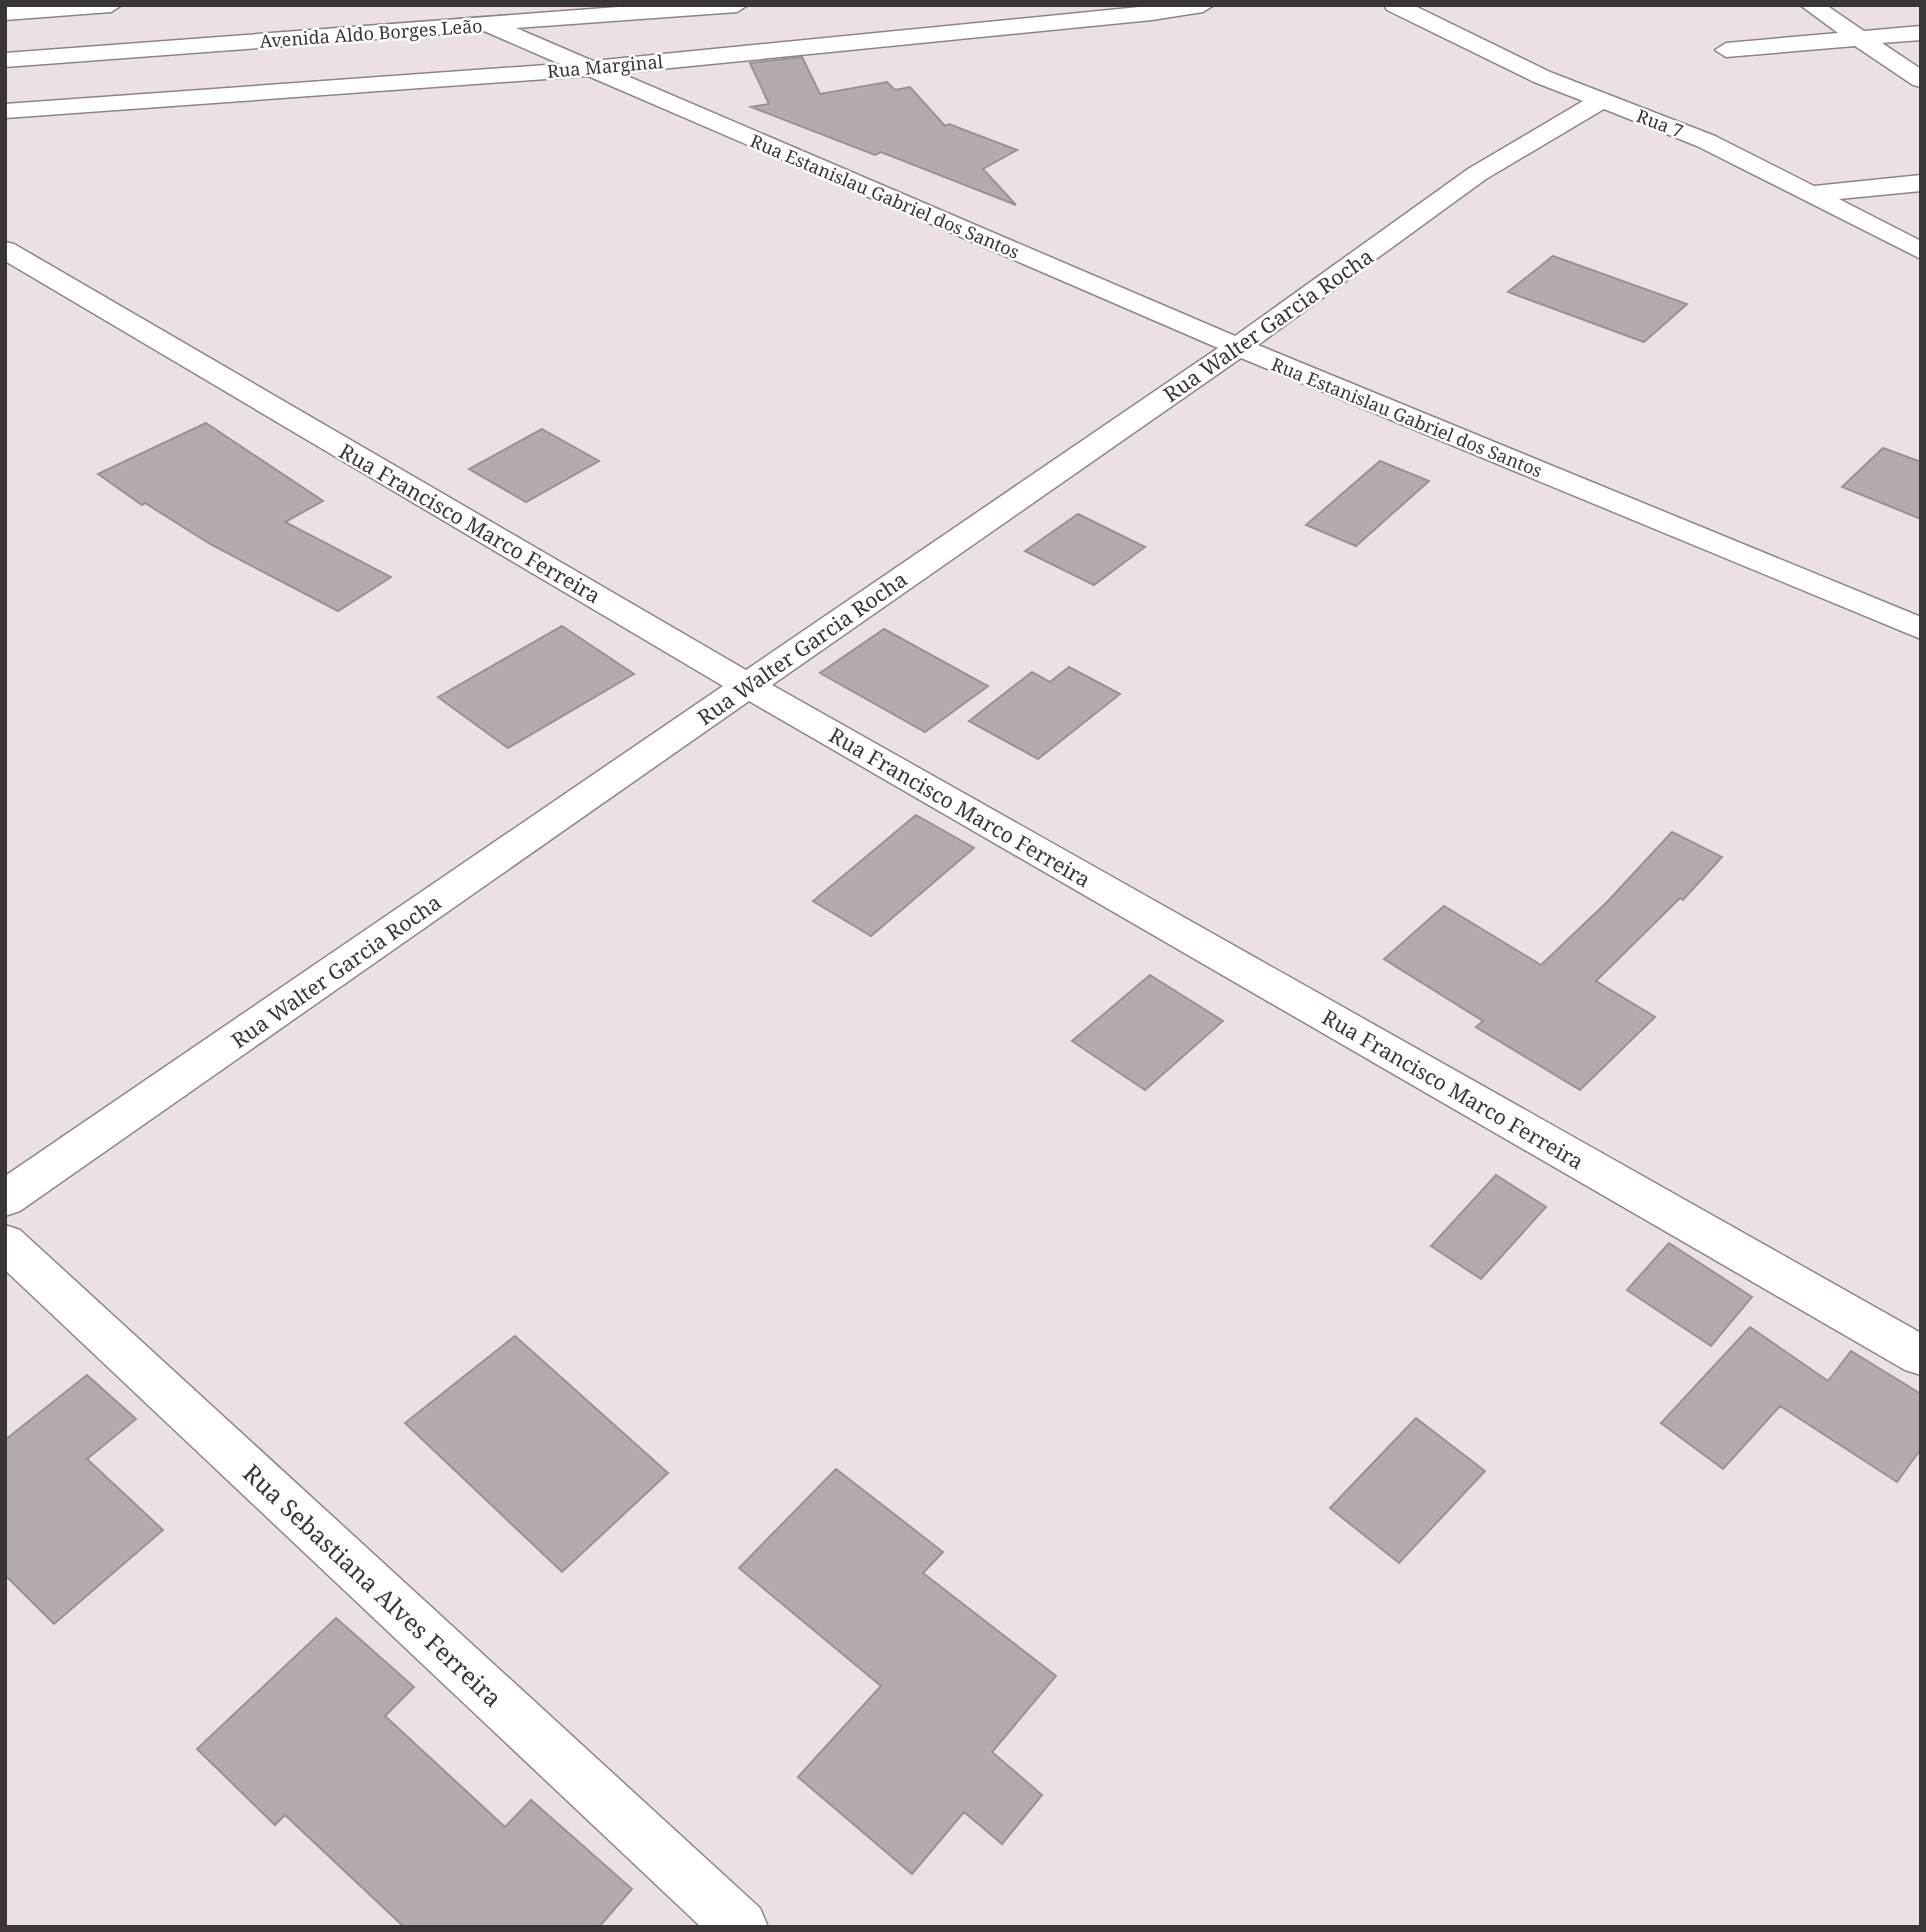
<svg xmlns="http://www.w3.org/2000/svg" width="1926" height="1932" font-family="'Noto Serif',serif">
	<style>
		.building { fill: #b3abad; stroke: #9a9193; stroke-width: 2 }
		.lines { fill: none; stroke-linecap: round; stroke-linejoin: round }
		.minor-casing { stroke: #8c8486; stroke-width: 3 }
		.minor { fill: #fff; fill-rule: evenodd }
		.labels { text-anchor: middle; dominant-baseline: central; stroke-width: 5; stroke-linejoin: round; paint-order: stroke }
		.far-street-label { font-size: 18px; fill: #3a3637; stroke: #fff }
		.street-label { font-size: 21px; fill: #3a3637; stroke: #fff }
		.near-street-label { font-size: 24px; fill: #3a3637; stroke: #fff }
	</style>
	<rect width="100%" height="100%" fill="#ebe1e4"/>
	<path class="building" d="M802 57 820 94 887 82 895 90 910 87 945 126 949 124 1017 150 983 169 1016 205 881 152 875 155 751 107 769 104 750 63Z
		M1553 256 1687 304 1644 342 1508 292Z
		M206 423 323 501 285 522 391 577 338 611 210 544 145 503 142 505 98 474Z
		M542 429 599 461 526 502 469 469Z
		M1883 448 1921 462V519L1842 487Z
		M1380 461 1429 481 1356 546 1306 525Z
		M1078 514 1145 547 1094 585 1025 551Z
		M562 626 634 674 508 748 438 697Z
		M884 629 988 686 925 732 820 673Z
		M1069 667 1120 694 1038 759 969 721 1032 672 1050 682Z
		M916 815 974 848 871 936 813 901Z
		M1672 832 1722 857 1683 900 1680 898 1596 981 1655 1017 1580 1090 1476 1027 1483 1021 1384 959 1444 906 1541 965 1607 902Z
		M1150 975 1223 1021 1145 1090 1072 1041Z
		M1496 1175 1546 1207 1481 1279 1431 1246Z
		M1669 1243 1752 1297 1711 1346 1627 1290Z
		M1750 1327 1828 1381 1851 1351 1921 1394V1449L1897 1482 1780 1406 1723 1469 1661 1423Z
		M515 1336 668 1473 562 1572 405 1423Z
		M87 1375 136 1419 87 1459 163 1530 54 1624 5 1575V1440Z
		M1416 1418 1485 1471 1399 1563 1330 1508Z
		M836 1469 943 1552 923 1573 1056 1676 992 1752 1042 1795 1002 1844 964 1812 912 1874 798 1777 881 1686 739 1568Z
		M336 1618 414 1687 385 1716 505 1827 531 1800 632 1889 599 1927H404L285 1815 275 1825 197 1749Z"/>
	<g class="lines">
		<defs>
			<path id="minor" d="M122 5 111 12 5 20V6Z
				M645 5H748L737 12 516 28 593 61 1159 5H1214L1203 12 1152 20 620 73 1235 336 1468 169 1583 101 1534 82 1387 10 1384 5H1413L1550 72 1715 136 1814 186 1921 175V191L1839 199 1921 241V259L1697 146 1604 109 1486 179 1258 345 1921 617V639L1241 358 772 685 1921 1333V1375L1905 1370 749 701 20 1211 5 1216V1176L723 686 5 261V242L14 244 746 670 1218 348 588 76 5 118V104L560 64 484 31 5 67V53Z
				M1800 5H1826L1864 31 1921 26V40L1882 43 1921 69V87L1913 85 1855 46 1726 57 1715 50 1726 43 1838 33Z
				M5 1225 20 1230 760 1908 768 1927H701L5 1270Z"/>
		</defs>
		<use href="#minor" class="minor-casing"/>
		<use href="#minor" class="minor"/>
	</g>
	<g class="labels">
		<g class="far-street-label">
			<text transform="translate(371 33) rotate(-4)">Avenida Aldo Borges Leão</text>
			<text transform="translate(605 66) rotate(-5)">Rua Marginal</text>
			<text transform="translate(1660 123) rotate(21)">Rua 7</text>
			<text transform="translate(885 196) rotate(23)">Rua Estanislau Gabriel dos Santos</text>
			<text transform="translate(1407 417) rotate(22)">Rua Estanislau Gabriel dos Santos</text>
		</g>
		<g class="street-label">
			<text transform="translate(1268 325) rotate(-35)">Rua Walter Garcia Rocha</text>
			<text transform="translate(470 523) rotate(30)">Rua Francisco Marco Ferreira</text>
			<text transform="translate(802 648) rotate(-35)">Rua Walter Garcia Rocha</text>
			<text transform="translate(960 807) rotate(30)">Rua Francisco Marco Ferreira</text>
			<text transform="translate(336 971) rotate(-35)">Rua Walter Garcia Rocha</text>
			<text transform="translate(1453 1089) rotate(30)">Rua Francisco Marco Ferreira</text>
		</g>
		<g class="near-street-label">
			<text transform="translate(373 1585) rotate(43)">Rua Sebastiana Alves Ferreira</text>
		</g>
	</g>
	<rect width="1926" height="1932" fill="none" stroke="#3a3637" stroke-width="14"/>
</svg>
